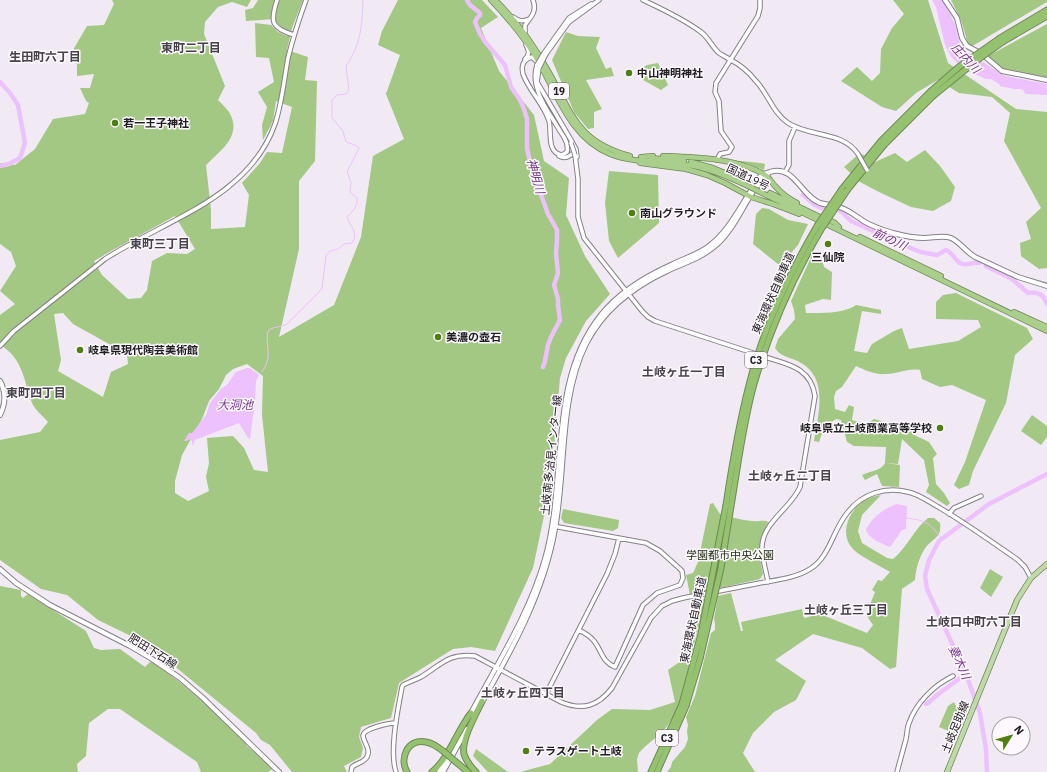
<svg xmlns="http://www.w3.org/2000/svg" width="1047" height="772" font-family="'IBM Plex Sans','Noto Sans JP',sans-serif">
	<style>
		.green { fill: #a2c883; fill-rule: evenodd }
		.water { fill: #edc1fd }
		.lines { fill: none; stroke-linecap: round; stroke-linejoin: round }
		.stream { stroke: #edc1fd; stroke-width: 1 }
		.river { stroke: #edc1fd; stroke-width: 4.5 }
		.tertiary-casing { stroke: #868089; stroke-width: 5.5 }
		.secondary-casing { stroke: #868089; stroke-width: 6 }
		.primary-casing { stroke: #6d8954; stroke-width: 6 }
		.trunk-casing { stroke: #6d8954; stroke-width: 6 }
		.motorway-casing { stroke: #6d8954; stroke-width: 7 }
		.tertiary { stroke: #fff; stroke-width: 3.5 }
		.secondary { stroke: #fff; stroke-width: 4 }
		.primary { stroke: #bfdaa8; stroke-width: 4.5 }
		.trunk { stroke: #aace8b; stroke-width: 4.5 }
		.motorway { stroke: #95c26e; stroke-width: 5 }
		.tertiary-bridge-casing { stroke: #868089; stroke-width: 5.5; stroke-linecap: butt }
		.trunk-bridge-casing { stroke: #6d8954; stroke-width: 6; stroke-linecap: butt }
		.motorway-bridge-casing { stroke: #6d8954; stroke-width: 7; stroke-linecap: butt }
		.tertiary-bridge { stroke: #fff; stroke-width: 3.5 }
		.trunk-bridge { stroke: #aace8b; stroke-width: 4.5 }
		.motorway-bridge { stroke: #95c26e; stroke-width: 5 }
		.poi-dot { fill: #4e7f10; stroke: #fdf8fe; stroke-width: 1.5 }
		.labels { text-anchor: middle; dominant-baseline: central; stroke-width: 3; stroke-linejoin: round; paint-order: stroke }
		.shield { fill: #fdf8fe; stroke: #646165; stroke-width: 1 }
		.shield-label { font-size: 10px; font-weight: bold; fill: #222023 }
		.poi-label { font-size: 11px; font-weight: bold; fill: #222023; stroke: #fdf8fe; text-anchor: start }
		.street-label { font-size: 11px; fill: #222023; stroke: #fdf8fe }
		.park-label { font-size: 11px; fill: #223312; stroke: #fdf8fe }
		.neighbourhood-label { font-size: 12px; font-weight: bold; fill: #48434b; stroke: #fdf8fe }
		.water-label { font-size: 12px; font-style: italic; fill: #78368d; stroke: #fdf8fe }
	</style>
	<rect width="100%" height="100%" fill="#f1eaf4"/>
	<path class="green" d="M112 0H251L247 7 232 2 218 7 205 22 204 34 225 86 218 100C222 104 226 108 229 112 243 135 221 150 206 165L211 210V229L245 227 249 195 242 183 260 163 267 152 282 153 292 107 276 101 273 121 263 140 262 125 267 107 258 92 274 82 269 58 256 57 255 23 271 25 278 32 287 36 288 31 280 27 275 19 246 21 245 10 253 8 258 0H303L292 28 287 50 308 57 305 80 317 81 315 161 299 181V249L279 337 334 305 361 237 373 156 404 139 386 94 400 55 378 45 382 31 398 0H482L498 17 481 28 499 71 534 115 544 161 569 178 566 215 585 256 610 294 586 321 566 358 560 378 551 483 533 568 495 651 471 647 453 649 399 683 391 718 361 727 359 737 363 748 361 757 344 766 347 772H292L270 745 261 740 256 733 178 669 135 638 98 620 67 595 41 589 0 560V440L40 432 48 422C43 416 35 410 32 403 24 381 23 358 0 345V315L15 304 0 291 16 266 11 252 0 244V163L15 165 35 149 53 119 85 114 89 103 86 101 80 88H90L94 74 77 76V65L73 50 87 26 104 25 114 4ZM175 216 195 249 187 254 167 253 152 261 147 290 141 298 128 299 102 275 94 261 111 251ZM63 313 73 324 127 354 128 364 111 372 103 397 58 371 61 360 54 314ZM247 364 263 376 262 415 268 472 254 470 244 448 233 436 207 438 209 463 206 477 209 491 188 501 175 493V481L182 455 202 419 209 401 219 389 226 375 233 369Z
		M893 0H928L948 63 1016 109 1047 112V268L1039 269 1021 256 1020 243 1031 239 1026 222 1041 208 1004 141 1010 113 992 97 959 93 938 80 916 93 896 111 882 107 841 81 857 67 872 81 880 73 881 49 892 28 904 14Z
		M951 0H1047V2L969 48 961 20Z
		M1047 24V81L1010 74 986 57Z
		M566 32 578 36 600 37 596 48 606 69 611 67 614 76 586 80 602 109 594 112V128L588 129 574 112 552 60Z
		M658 63 668 85 661 90 643 80 641 69 647 65Z
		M925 150 940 166 955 187 951 201 933 211 911 207 879 192 860 182 844 167 860 153 875 162 895 153 907 162Z
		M730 160 761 163 765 164 764 170 749 164 728 161Z
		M609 171 658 175 659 223 618 258 609 241 605 203Z
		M762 208 769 209 788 220 808 224 798 245 791 253 784 269 753 244 756 214Z
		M813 253 821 255 824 267 832 272 831 300 823 299 805 305 806 313C820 313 844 314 856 305L881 310V314L862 311 854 351 867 353 872 344 894 331 902 328 909 349 958 341 981 327 978 320 936 319V302L943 295 956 293 1027 328 1033 339 1015 355 1006 403 973 471 969 485 959 489 954 485 965 462 986 400 952 385 940 387 922 379 920 370C907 368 898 374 886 374 875 375 865 370 856 366L842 387 836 391 834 397 835 409 845 412 849 405 854 407 852 420 866 424 874 419 897 425 912 431V434L929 442 937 454 933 458 936 484 944 493 950 503 947 506 926 492 929 485 924 460 902 439 898 464 885 463 886 447 854 446 847 442 841 420 836 419 824 427 819 442 814 441C818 415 829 379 801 363 792 357 781 358 775 348L778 339 795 319 794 310 791 301Z
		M1032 415 1047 426V437L1041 445 1021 431Z
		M885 463 900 465 899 487 882 486 877 474 865 480 862 475C870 471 881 471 885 463Z
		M881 495 862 515 858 531 862 543 887 558 893 559C907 548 914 529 928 518H934L940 523C942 538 934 537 926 547 919 557 916 568 915 580L902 589 896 667 890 669 862 648 813 634 775 660 806 681 796 700 774 712 753 733 743 753 755 772H667L671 767 672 762 685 747 688 739 687 731 688 725 686 717 695 696 711 633 715 630V624L714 619 718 596 731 593 741 631H743L741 622 802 609 804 618 820 614 867 633 873 625 867 616 870 610 869 607 875 592 872 590 878 580 882 581 890 572C879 565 865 559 855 551 837 535 849 510 866 499 870 497 876 496 881 495Z
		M713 503 720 514C731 517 741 520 752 521 759 522 763 519 769 522 757 541 759 553 763 574L760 579 690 595 686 575 693 573 698 562 710 504Z
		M563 509 619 520 618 528 613 531 564 523 561 518Z
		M990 569 1003 577 991 597 980 588Z
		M0 586 21 590V596L23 598 28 594 86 631 94 648 101 650 120 649 145 667 151 661C185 684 216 713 246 741L247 746 274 768 268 772H201L197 762 120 709H108L89 723 86 756 77 764 78 772H0Z
		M705 599C702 618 696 636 691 656 686 679 682 705 668 725 660 736 647 743 639 753L637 759 638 772H520L550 764 597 720 612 709 650 710 675 702 668 670 681 661 680 652 686 638 691 633 695 614 694 602Z
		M954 702 962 719 956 734 939 727 948 706Z
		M476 749 508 772H488L473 756Z"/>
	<path class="water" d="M932 0H943L955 24 960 43 964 50 1005 76 1047 84V95L1025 94 1024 91 1021 89H1014L1000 86 999 84 991 79H986L966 70 952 58 945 45 936 7Z
		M247 368H250L259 375 256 381 255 401 250 439 248 438 239 423 195 440 193 446 191 439 186 441H184L189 433H192L206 415 210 403 221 389 227 385 236 372Z
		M896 504 907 506 906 529 902 530 891 546 889 547C881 543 867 538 866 529 874 516 882 510 896 504Z"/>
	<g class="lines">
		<path class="stream" d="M262 372C265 368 267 363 268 358 269 351 265 334 269 330 272 327 282 327 287 324L320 291 322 288 326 256 330 251 338 249 344 244 352 243C359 233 350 226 347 217 353 211 358 206 357 198L350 192 351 182 347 172 359 148 355 145 346 142 343 131 332 118V100L337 95 346 94 349 90 346 66C361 44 362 26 363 0
			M906 518C928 521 928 522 942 539"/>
		<path class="river" d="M467 0 470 5 480 13V15L477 18 475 22 480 34 486 43 505 65 511 87 520 100 524 109 527 119V148L531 167 548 214 557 230V241L556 254 558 273 554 285 558 299V305L560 320 551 337 548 345 545 361 543 367
			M0 82 10 93 18 105 25 143 20 158 9 164 0 166
			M803 195 815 205 821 208 837 209 843 213 851 221 913 249 921 252 937 255 946 250C953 253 955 260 960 263 966 267 973 261 979 263
			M986 266 1012 279 1028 293C1038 291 1044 295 1047 304
			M926 704 928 703 941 692 966 674
			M987 772 986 749 980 713 966 674 927 589 925 576 929 560 939 541 989 504 1047 474"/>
		<defs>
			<path id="tertiary" d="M277 0C270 22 271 28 294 35
				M643 0C662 9 684 19 701 32 709 38 712 47 719 53 722 55 726 57 729 59 739 64 748 71 755 80 768 93 772 112 788 123 809 137 843 131 858 154
				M513 17C519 21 522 22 529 19
				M525 32V25C532 16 537 11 533 0
				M544 53 569 18 591 4H593
				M546 54 569 22 599 0
				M525 59C530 54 529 51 526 45
				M537 62 532 57C523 60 521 65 523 74 529 91 544 104 549 121 552 131 546 153 562 155L567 152C569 144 564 137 560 131 549 112 529 88 537 65
				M539 68 537 82 571 140 576 149 577 157
				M575 155 578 179V217L584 238 642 311 648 317 655 321 747 351
				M559 156C564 159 569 157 573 153
				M717 160 720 154 729 152 732 147 721 131 719 101 715 92 716 83 758 16 760 8V0
				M785 172 789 165V141L795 127
				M0 346 14 331 105 259C165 220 249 198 275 124 282 103 284 80 288 58 293 38 299 19 306 0
				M768 358C791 365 811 369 815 396L800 487C790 510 760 523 762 551 763 561 766 571 768 582
				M949 514 954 508 981 496
				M553 526 646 543 660 551 679 568 682 571 683 578 680 585 657 593 643 605 615 667C602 662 602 651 594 641 590 636 585 633 579 630
				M546 694 607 574 615 554 619 538
				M351 772 352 767C356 763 364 763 367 757 371 749 364 743 363 736 363 728 390 723 396 723
				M396 772C389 751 398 709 402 687L403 685C409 682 415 680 421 677 442 664 448 653 475 656L561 702C583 711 598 706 612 688L651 618 662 606 672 601 683 598C709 593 735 588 760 583 776 580 796 578 810 569 830 557 833 529 848 512 862 494 885 486 908 492 919 494 929 502 940 508 967 524 992 542 1018 560L1025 567 1031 578
				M897 772C900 761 903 750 906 739 907 734 907 728 909 723 916 703 934 685 953 676"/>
			<path id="secondary" d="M945 0 957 18 962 38 967 46 982 54 1002 71 1047 80
				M0 381C6 392 6 403 0 415
				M0 569 16 583 50 605 130 646 152 659 180 678 203 698 279 772
				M481 704C513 648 544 592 555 529 566 470 559 398 586 344 603 310 633 287 667 271 684 263 701 258 715 246 738 227 746 193 768 174
				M470 715C497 664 529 615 545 559 568 479 547 382 601 315 620 291 646 276 673 264 685 258 699 254 709 246 728 232 739 209 752 189 754 185 758 177 762 175 764 173 768 173 770 172 794 164 801 196 820 203 827 205 835 205 842 208 850 211 857 217 865 222 874 227 883 230 893 233 904 236 914 238 924 238 933 238 943 235 951 238 960 242 966 252 975 257L1018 277 1047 286
				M439 772 446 758
				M443 772 467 729"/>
			<path id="primary" d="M947 772 1017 600 1031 578 1047 564"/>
			<path id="trunk" d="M491 0C507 17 522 34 534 54 556 89 568 137 610 154 632 163 659 161 682 164 706 167 727 176 748 186
				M495 0C516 20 533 44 547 69 572 112 575 141 630 156
				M663 156C693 157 739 158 765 175 769 177 772 183 775 186 781 193 789 199 797 203
				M641 157 653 156
				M651 158 684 161
				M691 162 713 168 744 181
				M640 163 686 169 707 175 725 183 751 197 773 204 799 214
				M760 192 1047 331
				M770 193 824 219
				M825 218 835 223 839 227
				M860 237 941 276
				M1014 312 1047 327"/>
			<path id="motorway" d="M1000 38 1047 10
				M1004 41 1047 16
				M842 189 881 141 930 92
				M848 189 885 144 933 96
				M726 505C732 465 739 424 749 385 763 329 788 276 817 226
				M731 506C738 465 743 423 754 384 770 329 793 277 822 228
				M456 762 468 772
				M407 772C399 758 408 738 426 742 432 743 438 747 443 751
				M432 772C449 758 457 731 471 713
				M476 772C471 767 466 761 464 754 461 739 476 715 482 701
				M651 772 682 704
				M657 772 686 706"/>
		</defs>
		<use href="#tertiary" class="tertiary-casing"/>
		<use href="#secondary" class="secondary-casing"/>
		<use href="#primary" class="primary-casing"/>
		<use href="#trunk" class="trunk-casing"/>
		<use href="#motorway" class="motorway-casing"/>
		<use href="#tertiary" class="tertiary"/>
		<use href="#secondary" class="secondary"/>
		<use href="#primary" class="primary"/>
		<use href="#trunk" class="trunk"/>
		<use href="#motorway" class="motorway"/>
		<defs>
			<path id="tertiary-bridge" d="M537 65 544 53
				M539 68 546 54
				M571 143 575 155
				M858 154 867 170
				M747 351 768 358"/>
			<path id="trunk-bridge" d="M748 186 760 192"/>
			<path id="motorway-bridge" d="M930 92 960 66 1000 38
				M933 96 976 61 1004 41
				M817 226 842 189
				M822 228 848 189
				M682 704 701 634 726 505
				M686 706 700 659 721 568 731 506
				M443 751 456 762"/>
		</defs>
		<use href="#tertiary-bridge" class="tertiary-bridge-casing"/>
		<use href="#trunk-bridge" class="trunk-bridge-casing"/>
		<use href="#motorway-bridge" class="motorway-bridge-casing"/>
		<use href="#tertiary-bridge" class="tertiary-bridge"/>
		<use href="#trunk-bridge" class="trunk-bridge"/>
		<use href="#motorway-bridge" class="motorway-bridge"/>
	</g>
	<g class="poi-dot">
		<circle cx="629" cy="73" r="4"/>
		<circle cx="115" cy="123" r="4"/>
		<circle cx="632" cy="213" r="4"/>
		<circle cx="828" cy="244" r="4"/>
		<circle cx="438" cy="337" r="4"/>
		<circle cx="80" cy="350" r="4"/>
		<circle cx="940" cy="428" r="4"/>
		<circle cx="526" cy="751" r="4"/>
	</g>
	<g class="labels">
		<g class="shield">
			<rect x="549" y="83" width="20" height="16" rx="3"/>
			<rect x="745" y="352" width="22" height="16" rx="3"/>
			<rect x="656" y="730" width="22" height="16" rx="3"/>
		</g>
		<g class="shield-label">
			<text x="559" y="91">19</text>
			<text x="756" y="360">C3</text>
			<text x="667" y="738">C3</text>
		</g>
		<g class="poi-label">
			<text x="637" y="73">中山神明神社</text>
			<text x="123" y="123">若一王子神社</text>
			<text x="640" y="213">南山グラウンド</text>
			<text x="828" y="257" text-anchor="middle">三仙院</text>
			<text x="446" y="337">美濃の壺石</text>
			<text x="88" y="350">岐阜県現代陶芸美術館</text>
			<text x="932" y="428" text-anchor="end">岐阜県立土岐商業高等学校</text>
			<text x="534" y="751">テラスゲート土岐</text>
		</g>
		<g class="street-label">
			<text transform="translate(748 177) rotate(25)">国道19号</text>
			<text transform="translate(773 293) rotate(-66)">東海環状自動車道</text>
			<text transform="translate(551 455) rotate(-84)">土岐南多治見インター線</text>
			<text transform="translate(693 620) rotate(-78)">東海環状自動車道</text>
			<text transform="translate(153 651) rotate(32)">肥田下石線</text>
			<text transform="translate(955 727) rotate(-68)">土岐足助線</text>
		</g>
		<g class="park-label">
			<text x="730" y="555">学園都市中央公園</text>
		</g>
		<g class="neighbourhood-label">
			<text x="191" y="47">東町二丁目</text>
			<text x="45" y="56">生田町六丁目</text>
			<text x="160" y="243">東町三丁目</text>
			<text x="684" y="371">土岐ヶ丘一丁目</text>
			<text x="36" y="392">東町四丁目</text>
			<text x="790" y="475">土岐ヶ丘二丁目</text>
			<text x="846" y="609">土岐ヶ丘三丁目</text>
			<text x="974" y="621">土岐口中町六丁目</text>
			<text x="523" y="692">土岐ヶ丘四丁目</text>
		</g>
		<g class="water-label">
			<text transform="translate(966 58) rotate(47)">庄内川</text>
			<text transform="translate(536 176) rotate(74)">神明川</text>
			<text transform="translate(890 239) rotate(25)">前の川</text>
			<text x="235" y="404">大洞池</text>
			<text transform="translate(960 662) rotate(66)">妻木川</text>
		</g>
	</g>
	<g transform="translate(1011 736) rotate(53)"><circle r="19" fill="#fdf8fe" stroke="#a5a2a6"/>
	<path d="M0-3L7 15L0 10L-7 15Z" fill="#4e7f10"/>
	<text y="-6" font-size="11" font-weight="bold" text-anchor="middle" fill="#222023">N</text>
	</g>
</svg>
